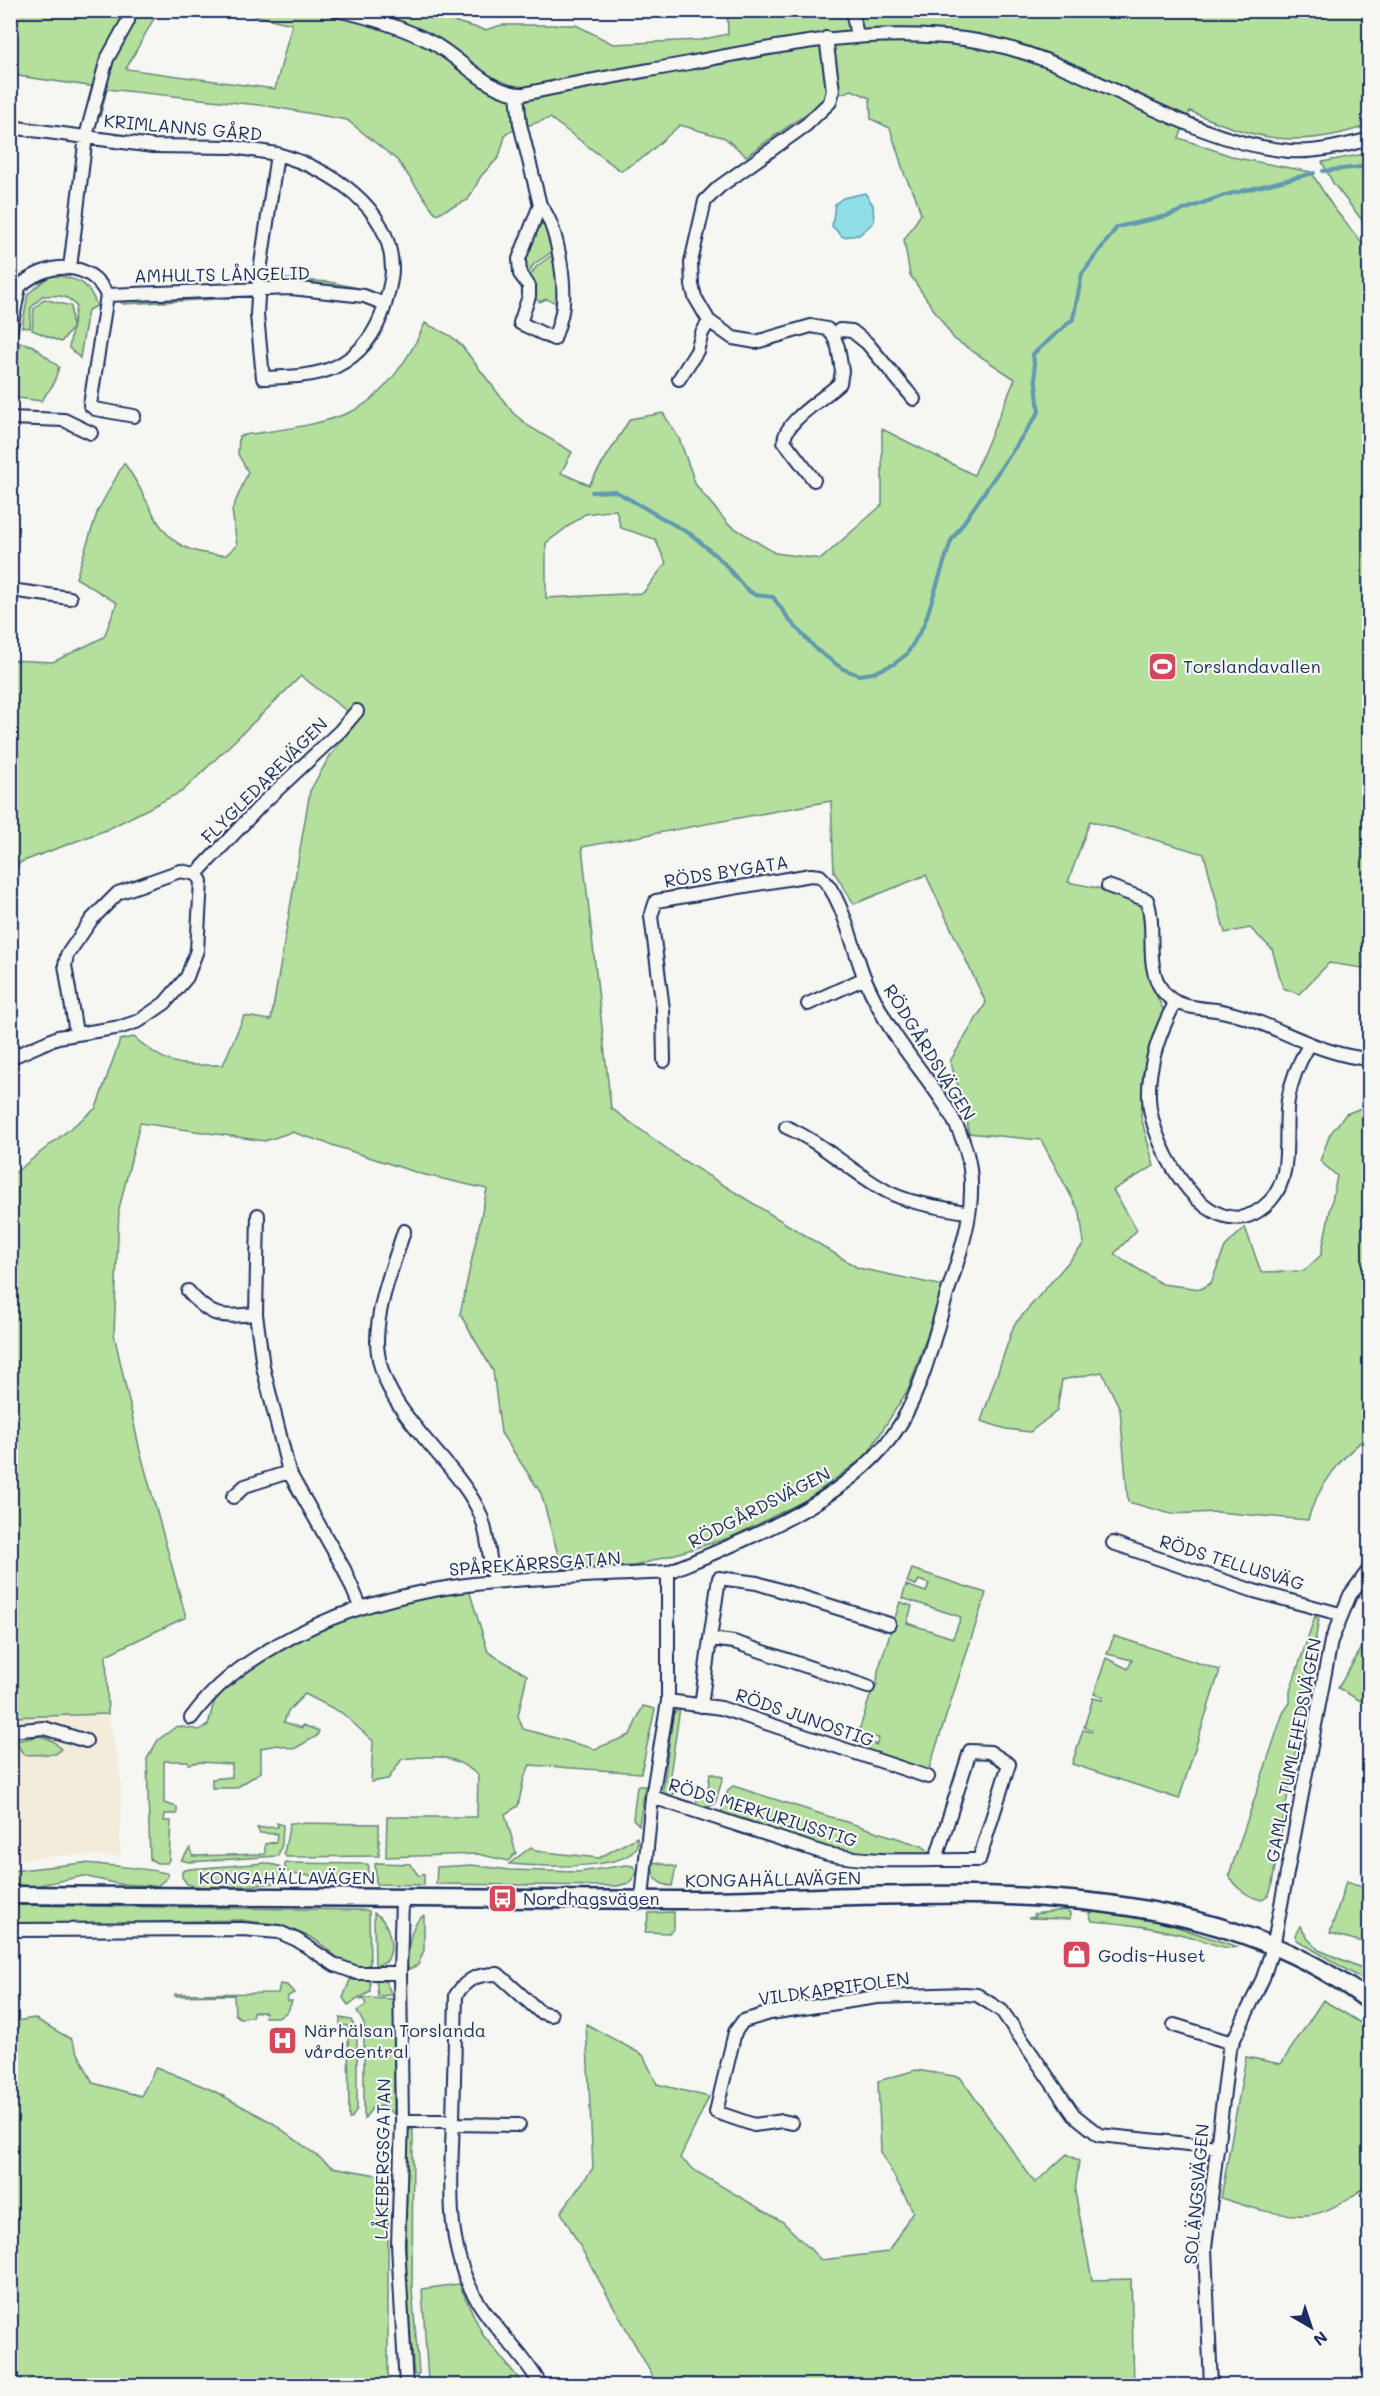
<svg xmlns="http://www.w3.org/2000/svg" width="1380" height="2396" font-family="Mali,sans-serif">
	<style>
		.built { fill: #f4ecda }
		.green { fill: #b4df9c; stroke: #68877d; stroke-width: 1.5; fill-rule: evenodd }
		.water { fill: #8edfe6; stroke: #6099b0; stroke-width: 1.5 }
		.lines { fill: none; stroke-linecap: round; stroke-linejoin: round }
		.stream { stroke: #6099b0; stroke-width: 4 }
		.street-casing { stroke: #1b2f5e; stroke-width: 16 }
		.secondary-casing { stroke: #1b2f5e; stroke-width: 21 }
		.street { stroke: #f6f6f2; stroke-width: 12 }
		.secondary { stroke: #f6f6f2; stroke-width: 16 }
		.labels { text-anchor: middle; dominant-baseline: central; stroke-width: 4.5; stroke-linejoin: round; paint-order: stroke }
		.street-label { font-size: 18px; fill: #1b2f5e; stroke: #f6f6f2 }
		.poi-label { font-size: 18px; fill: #1b2f5e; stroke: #f6f6f2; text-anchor: start }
	</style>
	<rect width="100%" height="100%" fill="#f6f6f2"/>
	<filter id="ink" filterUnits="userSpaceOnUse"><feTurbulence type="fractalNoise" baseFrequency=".0167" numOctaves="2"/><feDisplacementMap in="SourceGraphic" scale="12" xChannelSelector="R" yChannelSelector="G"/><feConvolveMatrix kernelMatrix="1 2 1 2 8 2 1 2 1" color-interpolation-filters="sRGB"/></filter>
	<g filter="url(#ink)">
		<path class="built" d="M108 1714 121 1777 120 1856 71 1855 11 1860 10 1717Z"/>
		<path class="green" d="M727 10 1369 11V125C1300 149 1256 141 1190 111L1179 138 1237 158 1311 172 1333 207 1369 252V969L1329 963 1299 994 1283 988 1272 949 1250 928 1225 933 1204 854 1090 821 1068 882 1107 890 1144 907 1151 985 1164 1011 1146 1063 1141 1117 1154 1166 1113 1190 1137 1230 1114 1254 1162 1284 1201 1289 1211 1283 1225 1247 1245 1227 1261 1272 1304 1271 1321 1255 1337 1176 1320 1161 1330 1134 1346 1114 1369 1105V1436C1344 1452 1315 1491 1308 1520L1217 1512 1171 1514 1128 1502 1120 1409 1102 1372 1062 1380 1057 1411 1030 1432 1006 1429 981 1421 1014 1325 1084 1244 1080 1213 1041 1140 968 1133 967 1102 960 1092 950 1061 986 1003 926 875 854 904 834 872 831 801 582 847 611 1108 681 1159 858 1268 944 1286 909 1388 867 1455 808 1499 732 1537 635 1566 562 1569 541 1493 501 1433 493 1371 460 1314 487 1189 421 1174 292 1132 265 1141 140 1123 119 1209 114 1334 140 1451 186 1617 106 1655 108 1714 11 1717V1176L96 1108 120 1040 134 1037C169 1067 178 1065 223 1065L244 1016 271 1020 310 791 328 759 357 719 301 676 183 791 106 830 21 862 11 874V660L53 662 104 637 117 603 76 578 98 510 124 463C158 508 154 555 226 555L237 545 232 510 248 472 238 454 239 436C275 430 314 427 348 413 383 399 411 356 425 323L451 336 462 346 513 413 530 427 572 452 561 473 589 485 630 419 663 413 679 438 696 485 728 524 775 553 821 559 882 505V429L974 475 1015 379 954 339 910 275 904 240 921 214 915 195 905 176 890 128 871 119 870 98 852 90 829 98 746 156 725 138 680 125 644 157 621 171 550 118 506 133 499 157 481 176 468 200 436 214 397 160 347 120 268 106 107 89 100 117H96L103 88 11 75V11H158L126 69 275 89 292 24 239 12 214 11H416L485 30 502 25H576L613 44 700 40 728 34ZM616 510 621 528 655 539 666 563 643 593 546 598V543L585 514Z
			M1369 153H1370L1369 229 1333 183 1322 162Z
			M546 222 555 250 534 264 528 274 524 259 538 226Z
			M555 253 560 304 546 299 540 302 533 297 529 277 537 266Z
			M55 275C80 280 88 281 97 306L88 310 80 358 69 348 76 306C68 294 56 295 42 296L31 308 30 328 22 327 28 294 48 277Z
			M287 279 329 282 368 290 369 293 285 282Z
			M238 294 235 298 123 304 119 301Z
			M44 299 71 306 72 329 61 342 32 330 34 309Z
			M20 342 33 346 59 367 53 385 41 401 11 397Z
			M912 1569 986 1593 928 1772 854 1748 857 1736 876 1745 879 1738 858 1734 872 1690 877 1684 878 1671 900 1602 912 1606 907 1623 953 1638 961 1617 902 1598 906 1585 926 1592 929 1584 919 1580 916 1585 907 1582Z
			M469 1590 488 1652 527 1675 518 1716 523 1729 595 1749 630 1735 643 1706 655 1709 641 1773 530 1765 524 1778 518 1806 505 1814 516 1853 508 1861 478 1854 386 1857 387 1817H477L478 1775C451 1753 435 1755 402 1759L388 1779 371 1782 373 1741 342 1713 305 1694 288 1711 284 1722 302 1728 303 1725 319 1731 317 1736 294 1749 278 1745 261 1748V1772L236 1788H212V1779L232 1777V1764L199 1762 188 1764V1761H164V1803L177 1807V1814H165L164 1821H171L169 1860 167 1863H157L150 1859 147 1759 158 1740 177 1726 199 1730 208 1725C211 1717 211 1710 214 1703 228 1668 346 1617 383 1606 410 1597 441 1595 469 1590Z
			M1315 1616 1319 1619 1271 1889 1268 1896 1262 1900C1250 1898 1233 1887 1229 1875L1283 1713 1290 1703V1691Z
			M1114 1636 1220 1670 1179 1799 1072 1764 1083 1730 1091 1732 1092 1730 1084 1727 1093 1698 1102 1700 1103 1697 1094 1694 1106 1658 1128 1669 1132 1660 1107 1654Z
			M1369 1636V1706L1338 1688Z
			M680 1708 668 1788 679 1790 671 1796 664 1793 663 1789 673 1714Z
			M41 1736 53 1741 61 1749 56 1754 24 1755 15 1741Z
			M710 1773 723 1777 715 1804 706 1808 697 1804 696 1797H707Z
			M637 1786H645L639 1825 633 1819Z
			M733 1786 922 1846 930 1852 926 1855H873L839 1851 721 1813 728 1790Z
			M277 1823 283 1825 282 1844 278 1856 189 1862 181 1860 190 1848 193 1856 265 1854V1844L276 1842 277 1834 260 1833 257 1828 278 1827Z
			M290 1823 379 1824V1856L286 1857 284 1853Z
			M637 1837C649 1874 529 1866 509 1864L531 1847 536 1851 599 1858Z
			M654 1862 676 1867 672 1886C659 1885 653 1879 652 1865Z
			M83 1863C96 1864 163 1870 168 1874L167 1878 157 1886 119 1884 83 1876 35 1886 11 1885V1871Z
			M265 1863 279 1866 285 1882C260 1884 210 1892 187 1884L182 1877V1871L189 1869Z
			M285 1863 367 1864 369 1866 367 1878 361 1880 290 1874 285 1869Z
			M377 1863 410 1864 419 1876 424 1874V1885L376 1884 375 1864Z
			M472 1865 509 1870 579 1872 627 1865 633 1866 637 1873 629 1883 617 1886 436 1884 437 1867Z
			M1346 1882 1369 1889V1944L1330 1933Z
			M11 1905 364 1910 369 1911 370 1964C349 1977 326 1944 310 1937 297 1932 285 1925 270 1923 261 1922 252 1923 243 1920L11 1925Z
			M1066 1910 1070 1913V1919L1028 1918 1035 1917 1034 1914Z
			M1092 1911 1159 1921 1238 1947C1223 1951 1203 1939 1188 1936 1156 1928 1124 1923 1092 1921L1089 1914Z
			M374 1913C389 1920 396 1948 386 1962L375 1966Z
			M649 1913 674 1912V1929L669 1933 645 1932Z
			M424 1915V1950L418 1965 409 1969 407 1965C409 1948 408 1926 424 1915Z
			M1300 1926 1308 1939 1319 1950 1364 1969 1360 1978 1297 1940 1295 1935Z
			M370 1978V1992L348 2005 343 1998 350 1980Z
			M376 1979 386 1982 392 1995 378 1996Z
			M280 1984 287 1985 294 1993 288 1996 287 2001H292L288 2011 280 2017H265V2012H253L252 2017 240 2018 235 2014 234 1995 175 1996V1994L278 1993Z
			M364 1998 394 1999V2114L383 2106 373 2107 364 2119V2024L357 2011 366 2005 364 1999 360 2000Z
			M1323 2000 1369 2028V2185C1352 2196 1328 2214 1307 2215 1278 2217 1248 2207 1221 2198L1246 2057 1281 2064Z
			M34 2018 71 2039 93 2083 141 2096 156 2067 212 2090 273 2123 332 2167 388 2177V2385H11V2022Z
			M340 2018 351 2020 357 2032V2109L351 2119H349L348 2026 340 2025Z
			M586 2024 643 2055 657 2084 709 2097 680 2158 697 2172 783 2222 821 2260 888 2252 913 2211 881 2152 878 2081 916 2070 960 2077 1035 2183 1067 2154 1079 2161 1075 2192 1092 2280 1131 2279 1134 2385H654L652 2375 561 2212 593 2168Z
			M407 2130H413L412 2290 419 2373 417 2376 414 2374 406 2275Z
			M459 2284 483 2335 524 2385H446L428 2381 422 2289Z"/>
		<path class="water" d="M865 193 873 205 874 222 859 235 843 237 832 226 835 204 843 198Z"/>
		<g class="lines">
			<path class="stream" d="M1323 171 1370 166
				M592 492 615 491 692 535 722 561 745 588 755 595 773 597 791 622 817 650 843 669 859 675 873 673 894 664 907 654 924 625 951 541 1039 412 1033 354 1073 319 1082 274 1117 227 1167 216 1222 196 1314 173"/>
			<defs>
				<path id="street" d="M336 10C370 17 402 27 433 43 462 59 490 95 524 94 578 82 634 73 689 63 780 45 870 27 964 39 1080 53 1173 140 1289 151 1316 153 1343 146 1370 139
					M852 10 857 36
					M517 94 520 124 540 205 519 259 520 274 529 286V296L520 323 554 339C558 327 563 315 563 303 565 278 557 224 540 205
					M10 127 153 146 233 147 277 154
					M277 154C330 169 391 206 392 269 392 281 388 293 385 305 377 332 362 354 335 367 314 377 286 377 263 378L257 315 259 278Z
					M70 268 86 136 107 59 128 21 129 10
					M10 285 19 287C45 262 89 258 107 295
					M107 295 291 288 364 296 385 304
					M107 295 90 405 95 409 134 416
					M10 334 19 287
					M833 335 840 330 852 331 867 343 914 399
					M679 379 697 351 702 333 709 321
					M10 418 64 420 91 433
					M814 480 784 441C785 420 825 398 840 383L842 371 838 347 833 335 827 329 811 326 756 342 733 338 709 321 695 297 692 285 691 262 705 201 719 187 806 125 830 102 833 90 826 38
					M10 590 70 598
					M196 874 262 804 340 731 357 711
					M1108 886 1147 900C1157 928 1144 964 1162 990 1173 1007 1198 1008 1216 1010 1270 1019 1314 1055 1370 1059
					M1175 1003C1160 1031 1148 1065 1149 1098 1150 1147 1214 1260 1270 1201 1294 1176 1283 1131 1288 1100 1291 1080 1299 1062 1309 1045
					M808 1004 865 978
					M10 1058 58 1037 121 1027 139 1021 165 1003 187 977 197 950 201 881 196 874 180 871 118 893 92 919 67 955 65 965 76 1033
					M786 1127C825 1144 852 1173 888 1192 914 1205 942 1207 969 1213
					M258 1215 256 1314 263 1367 289 1472 344 1569 360 1606
					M404 1231C393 1266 377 1305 377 1342 379 1411 450 1453 478 1509 488 1530 489 1558 494 1581
					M188 1291C212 1319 221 1317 256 1314
					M233 1497 245 1486 289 1472
					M1113 1543 1254 1591 1340 1614
					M710 1639 719 1578 757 1583 889 1624
					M668 1701 721 1708 928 1777
					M701 1706 710 1639 734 1642 868 1687
					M191 1718C216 1684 241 1666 277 1645 398 1574 533 1580 668 1572
					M10 1731 44 1728 86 1741
					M652 1797 827 1854C878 1864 927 1859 979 1860L1009 1764 990 1752 970 1751 936 1859
					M402 1898 400 1973 402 2121 398 2245 406 2386
					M642 1899 652 1797 668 1701V1572C747 1539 855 1499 901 1423 924 1384 935 1334 948 1291 963 1246 980 1197 966 1150 951 1099 910 1064 885 1019 878 1006 871 993 865 979 853 950 843 896 820 876L811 875 656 901 651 916 663 1009 664 1061
					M10 1930 242 1929 279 1932 297 1940 335 1965 357 1973H400
					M1174 2025 1232 2043
					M402 2121H453C451 2176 445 2243 473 2293 491 2327 523 2352 541 2386
					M453 2121 456 1995C467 1978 478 1974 498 1974L540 2012 551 2015
					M792 2123 783 2121 754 2125 716 2112 735 2032 743 2021 770 2013 877 1997 965 1994 977 1995 1002 2011 1074 2115 1099 2135 1218 2147
					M453 2124 519 2125
					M1211 2386 1205 2248 1229 2050 1263 1978 1273 1947 1331 1641 1350 1595 1370 1568"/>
				<path id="secondary" d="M10 1895C233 1896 455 1899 677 1900 896 1901 1186 1858 1370 2002"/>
			</defs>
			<use href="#street" class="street-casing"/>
			<use href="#secondary" class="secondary-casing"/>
			<use href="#street" class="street"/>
			<use href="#secondary" class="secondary"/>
		</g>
	</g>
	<defs>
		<symbol id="stadium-square" viewBox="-11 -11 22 22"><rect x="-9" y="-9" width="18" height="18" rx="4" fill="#d1495b" stroke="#f6f6f2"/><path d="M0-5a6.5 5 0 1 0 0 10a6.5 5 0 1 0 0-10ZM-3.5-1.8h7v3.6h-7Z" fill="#fff"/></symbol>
		<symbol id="bus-square" viewBox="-11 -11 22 22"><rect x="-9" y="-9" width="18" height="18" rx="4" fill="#d1495b" stroke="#f6f6f2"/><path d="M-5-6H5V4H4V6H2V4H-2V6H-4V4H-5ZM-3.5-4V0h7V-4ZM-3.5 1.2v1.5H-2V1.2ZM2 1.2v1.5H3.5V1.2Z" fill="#fff"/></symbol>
		<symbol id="shop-square" viewBox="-11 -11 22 22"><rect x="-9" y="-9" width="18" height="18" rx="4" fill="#d1495b" stroke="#f6f6f2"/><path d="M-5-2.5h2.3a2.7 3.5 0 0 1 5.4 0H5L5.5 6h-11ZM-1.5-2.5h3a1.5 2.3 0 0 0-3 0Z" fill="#fff"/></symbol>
		<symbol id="hospital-square" viewBox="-11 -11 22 22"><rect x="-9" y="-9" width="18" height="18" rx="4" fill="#d1495b" stroke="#f6f6f2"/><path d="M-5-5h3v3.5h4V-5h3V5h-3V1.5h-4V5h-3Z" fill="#fff"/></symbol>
	</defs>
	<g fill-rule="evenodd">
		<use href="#stadium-square" x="1146" y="650" width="33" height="33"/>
		<use href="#bus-square" x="486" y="1882" width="33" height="33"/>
		<use href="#shop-square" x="1060" y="1938" width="33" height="33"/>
		<use href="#hospital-square" x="266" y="2024" width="33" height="33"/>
	</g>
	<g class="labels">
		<g class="street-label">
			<text transform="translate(183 127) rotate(5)">KRIMLANNS GÅRD</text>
			<text transform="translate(222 274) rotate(-1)">AMHULTS LÅNGELID</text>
			<text transform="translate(264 780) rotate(-45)">FLYGLEDAREVÄGEN</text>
			<text transform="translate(726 871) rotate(-9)">RÖDS BYGATA</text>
			<text transform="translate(930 1052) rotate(58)">RÖDGÅRDSVÄGEN</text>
			<text transform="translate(759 1507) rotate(-27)">RÖDGÅRDSVÄGEN</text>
			<text transform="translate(1232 1562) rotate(17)">RÖDS TELLUSVÄG</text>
			<text transform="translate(535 1563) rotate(-4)">SPÅREKÄRRSGATAN</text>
			<text transform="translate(805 1717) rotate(19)">RÖDS JUNOSTIG</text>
			<text transform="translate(1293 1750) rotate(-79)">GAMLA TUMLEHEDSVÄGEN</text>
			<text transform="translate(763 1812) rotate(17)">RÖDS MERKURIUSSTIG</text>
			<text x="287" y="1877">KONGAHÄLLAVÄGEN</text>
			<text transform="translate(773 1879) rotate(-1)">KONGAHÄLLAVÄGEN</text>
			<text transform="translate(834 1988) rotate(-8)">VILDKAPRIFOLEN</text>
			<text transform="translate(382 2159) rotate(-89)">LÅKEBERGSGATAN</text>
			<text transform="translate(1196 2194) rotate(-85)">SOLÄNGSVÄGEN</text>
		</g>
		<g class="poi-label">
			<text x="1183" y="666">Torslandavallen</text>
			<text x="523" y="1898">Nordhagsvägen</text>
			<text x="1098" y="1955">Godis-Huset</text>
			<text x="304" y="2030">Närhälsan Torslanda<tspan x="304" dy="21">vårdcentral</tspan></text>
		</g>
	</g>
	<rect width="1380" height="2396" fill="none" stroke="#f6f6f2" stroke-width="36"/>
	<rect x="18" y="18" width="1344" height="2360" fill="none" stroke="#1b2f5e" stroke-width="2" filter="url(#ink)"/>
	<g transform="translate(1311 2327) rotate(141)" stroke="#f6f6f2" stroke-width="4.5" paint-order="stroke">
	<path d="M0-4.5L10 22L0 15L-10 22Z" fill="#1b2f5e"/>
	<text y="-9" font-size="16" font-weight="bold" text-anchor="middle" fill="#1b2f5e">N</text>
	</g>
</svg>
